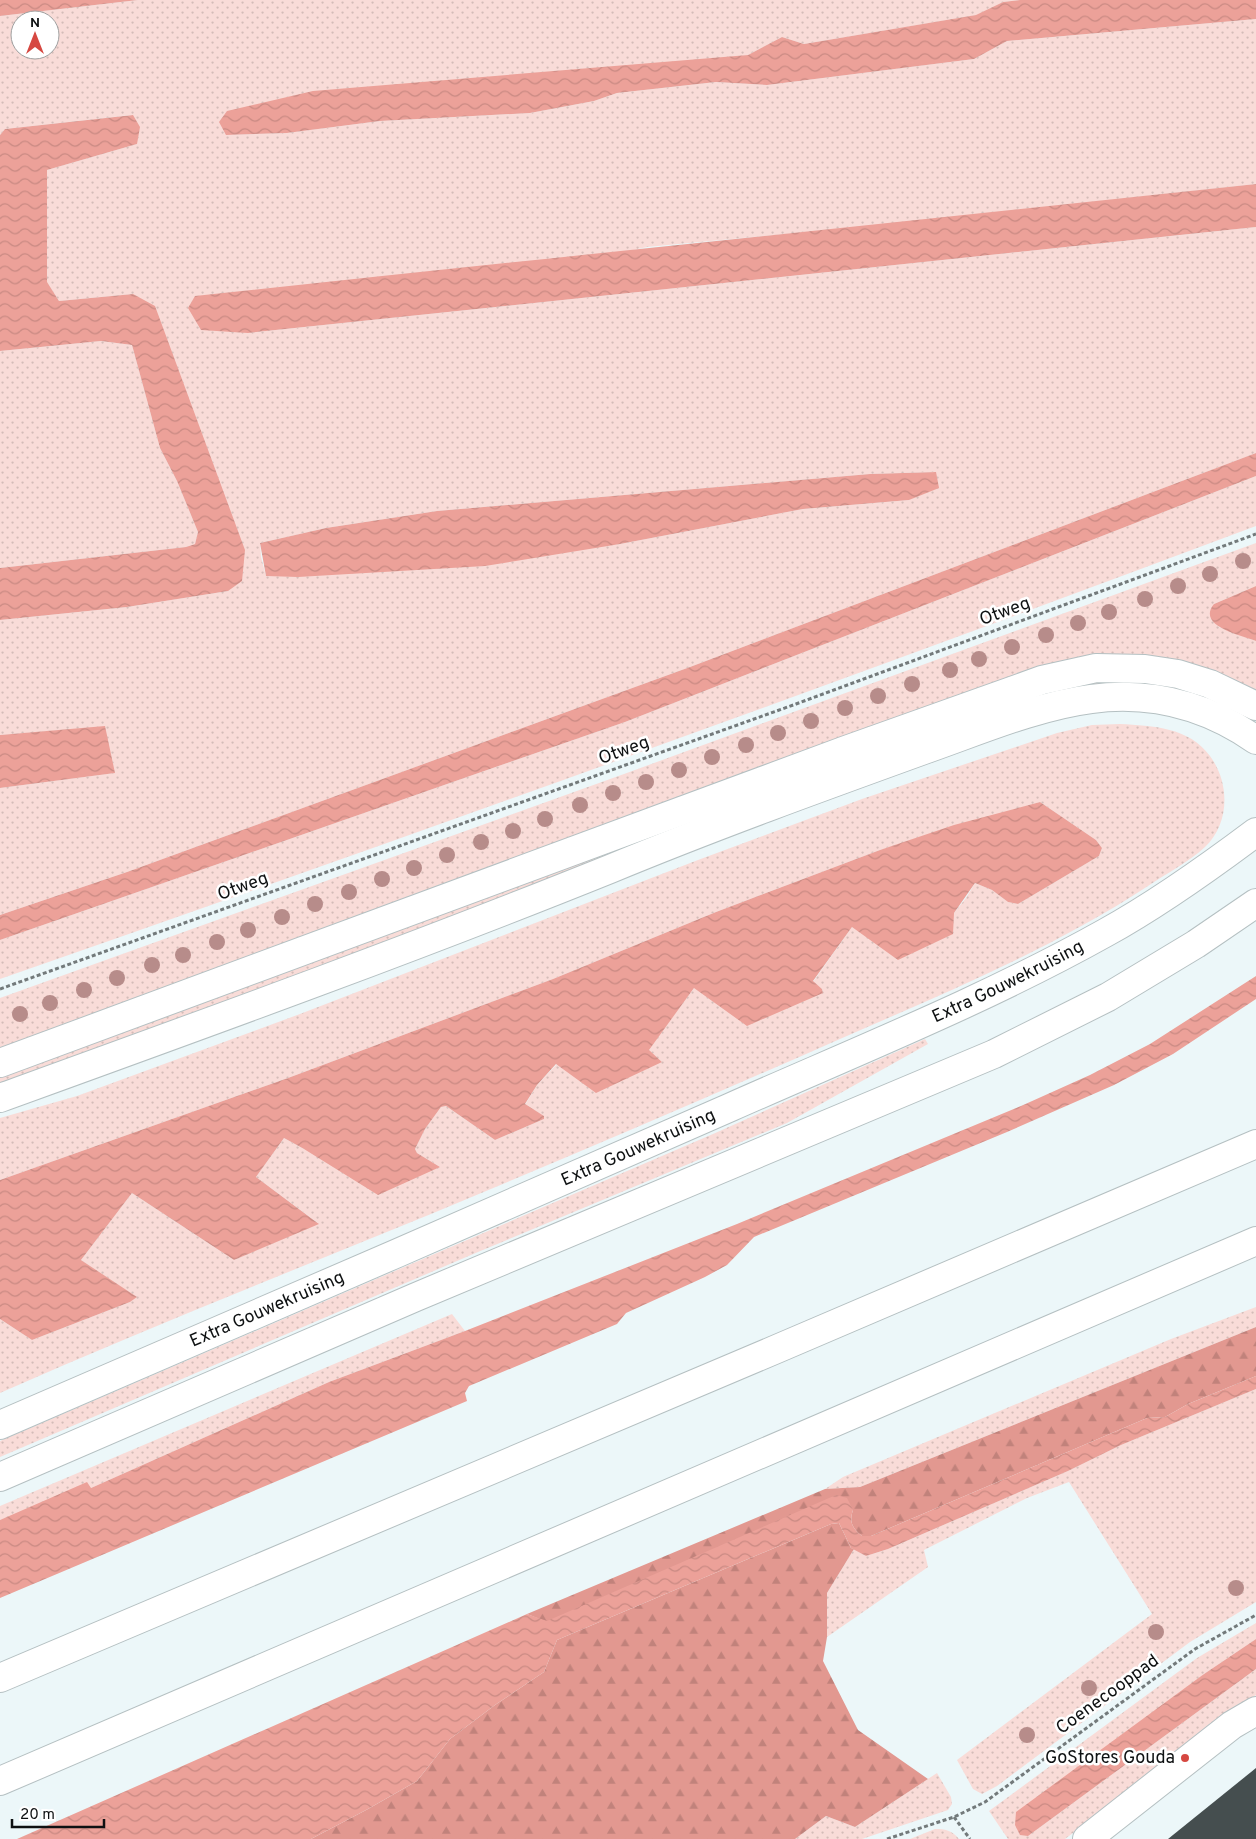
<svg xmlns="http://www.w3.org/2000/svg" width="1256" height="1839" font-family="Overpass,sans-serif">
	<style>
		.grass { fill: url(#grass-dots); fill-rule: evenodd }
		.forest { fill: url(#forest-firs) }
		.water { fill: url(#water-waves) }
		.building { fill: #454e4f }
		.lines { fill: none; stroke-linecap: round; stroke-linejoin: round }
		.minor-casing { stroke: #b5c0c2; stroke-width: 30 }
		.primary-casing { stroke: #b5c0c2; stroke-width: 30 }
		.motorway-casing { stroke: #b5c0c2; stroke-width: 30 }
		.path { stroke: #737a7b; stroke-width: 3; stroke-dasharray: 4 2.5; stroke-linecap: butt }
		.minor { stroke: #fff; stroke-width: 28 }
		.primary { stroke: #fff; stroke-width: 28 }
		.motorway { stroke: #fff; stroke-width: 28 }
		.tree { fill: #b78c8a }
		.poi-dot { fill: #d64841; stroke: #fff; stroke-width: 2 }
		.labels { text-anchor: middle; dominant-baseline: central; stroke-width: 5; stroke-linejoin: round; paint-order: stroke }
		.street-label { font-size: 18px; fill: #0e1112; stroke: #fff }
		.poi-label { font-size: 18px; fill: #0e1112; stroke: #fff; text-anchor: end }
	</style>
	<defs>
		<pattern id="grass-dots" width="8" height="8" patternUnits="userSpaceOnUse" patternTransform="scale(1.25)"><rect width="8" height="8" fill="#f9dcd8"/><path d="M2 2h.1M6 6h.1" fill="none" stroke="#d4bcb8" stroke-width="1.8" stroke-linecap="round"/></pattern>
		<pattern id="forest-firs" width="22" height="20" patternUnits="userSpaceOnUse" patternTransform="scale(1.25)"><rect width="22" height="20" fill="#e29890"/><path d="M5 1l3.5 6h-7zM16 11l3.5 6h-7z" fill="#c1827b"/></pattern>
		<pattern id="water-waves" width="16" height="10" patternUnits="userSpaceOnUse" patternTransform="scale(1.25)"><rect width="16" height="10" fill="#eca199"/><path d="M0 5q4-4 8 0t8 0" fill="none" stroke="#c98a83"/></pattern>
	</defs>
	<rect width="100%" height="100%" fill="#ecf7f9"/>
	<path class="grass" d="M138 0H1020L1003 2 977 15 804 44 782 37 748 55 226 135 287 133 380 121 530 113 594 101 617 93 716 82 767 85 974 59 1007 41 1256 19V184L871 226 647 247 248 333 1256 227V453L690 667 127 872 0 915V788L114 773 104 727 0 735V620L127 607 228 591 133 294 59 301 47 283V170L137 144 132 115 5 129 0 135V16ZM20 20H50V50H20ZM935 472 909 500 803 509 620 544 266 576 261 557 260 543 326 528 437 511 870 474Z
		M101 341 132 345 160 448 177 481 198 532 195 544 186 547 0 568V351Z
		M1256 476V526C839 682 420 833 0 979V940L625 722Z
		M1256 543V586L1214 604 1219 627 1256 641V693L1148 658 0 1050V998L624 774Z
		M1089 680 1172 683 1227 703 1224 710 1146 687 576 871 0 1087V1072L1046 689Z
		M1120 724C1153 726 1189 727 1210 756 1230 783 1230 823 1205 847 1189 862 1167 873 1148 886 1052 949 945 993 840 1039 704 1099 568 1157 431 1214 287 1273 142 1330 0 1393V1319L32 1340 130 1302 136 1297 81 1260 132 1193 234 1260 318 1223 256 1177 284 1138 304 1149 440 1167 417 1153 415 1149 425 1129 441 1107 446 1106 495 1140 544 1119V1116L525 1105 537 1085 557 1064 662 1062 648 1050 694 988 823 993 822 989 813 982 852 927 954 913 966 898 975 883 992 890 1008 902 1018 904 1099 856 1102 848 1096 840 1040 802 880 850 716 912 553 979 288 1078 0 1180V1118L77 1096 300 1014 698 860 862 799 1057 733 1092 725Z
		M925 1039 928 1044 787 1123 478 1252 0 1457V1441L713 1134Z
		M1256 1307V1327L860 1487 825 1489 843 1477 1171 1339Z
		M452 1314 465 1331 329 1382 91 1488 0 1520V1506Z
		M1256 1389V1602L1190 1642 997 1786 982 1794 973 1789 957 1760 1152 1614 1069 1482 1027 1498 924 1550 928 1567 827 1637V1593L854 1549 866 1556 888 1549 1068 1471 1121 1445Z
		M1256 1623V1639L1204 1674 1028 1836 1256 1669V1695L1065 1839H1008L989 1811 1197 1658Z
		M937 1773 951 1797 952 1804 948 1810 862 1839H795L826 1816 855 1827Z
		M935 1829C945 1829 952 1830 959 1839H910Z"/>
	<path class="forest" d="M1256 1327V1376L1188 1404 1165 1417 1147 1418 871 1536H862C852 1528 849 1522 853 1510L547 1622 527 1614 825 1489 860 1487Z
		M839 1523 851 1548 854 1549 827 1593V1637L823 1661 858 1730 928 1779 855 1827 826 1816 795 1839H311L368 1809 417 1781 450 1739 495 1705 544 1672 557 1640 831 1524Z"/>
	<path class="water" d="M0 0H138L0 16Z
		M1020 0H1256V19L1007 41 974 59 767 85 716 82 617 93 594 101 530 113 380 121 287 133 226 135 219 122 227 111 313 91 748 55 782 37 804 44 976 15 1003 2Z
		M133 115 140 127 137 144 47 170V282L59 301 133 294 155 306 245 550 242 581 228 591 127 607 0 620V568L186 547 195 544 198 532 177 481 160 448 132 345 101 341 0 351V135L5 129Z
		M1256 184V227L248 333 201 330 188 308 195 296C549 258 902 222 1256 184Z
		M1256 453V476L625 722 0 940V915L127 872 690 667Z
		M936 472 939 488 909 500 803 509 620 544 485 566 298 577 266 576 260 543 326 528 437 511 870 474Z
		M1256 586V641C1241 635 1196 626 1214 604Z
		M105 726 115 773 0 788V735Z
		M1040 802 1096 840 1102 848 1099 856 1018 904 1008 902 992 890 975 883 954 913 953 934 898 960 852 927 813 981 822 989 823 993 747 1026 694 988 649 1050 662 1062 596 1093 556 1064 537 1085 525 1104 544 1116V1119L495 1140 446 1106 441 1107 425 1129 415 1149 417 1153 440 1167 378 1195 304 1149 284 1138 256 1177 319 1224 234 1260 132 1193 81 1260 137 1297 130 1302 32 1340 0 1319V1180L288 1078 553 979 716 912 880 850 954 825Z
		M1256 976V999L1173 1054 1114 1085 1007 1132 754 1237 727 1265 705 1277 626 1313 617 1324 469 1386 465 1393 467 1401 0 1598V1520L87 1482 91 1488 329 1382 465 1331 737 1224 1021 1106 1090 1075 1150 1044Z
		M1256 1376V1389L1121 1445 1068 1471 888 1549 866 1556 851 1548 839 1523 831 1524 557 1640 544 1672 495 1705 450 1739 417 1781 368 1809 311 1839H17L527 1614 547 1621 836 1495 847 1498 853 1510C849 1522 852 1528 862 1536H871L1147 1418 1165 1417 1188 1404Z
		M1256 1639V1669L1028 1836 1020 1835 1015 1825 1016 1812 1204 1674Z"/>
	<path class="building" d="M1256 1768V1839H1168Z"/>
	<g class="lines">
		<defs>
			<path id="minor" d="M1087 1839 1232 1725 1256 1711"/>
			<g id="primary">
				<path d="M0 1063 846 750 1042 680 1096 668 1145 669 1178 674 1210 684 1256 706"/>
				<path d="M0 1098C204 1024 409 950 610 869 714 826 819 788 924 750 976 732 1036 706 1091 699 1151 691 1207 706 1256 740"/>
				<path id="s1" d="M0 1425C244 1319 488 1215 731 1107 857 1051 985 1000 1105 933 1158 904 1208 868 1256 832"/>
				<path d="M0 1477 416 1297 994 1054 1108 997 1196 944 1256 903"/>
			</g>
			<path id="motorway" d="M0 1678 779 1348 1256 1144
				M0 1781 1256 1241"/>
		</defs>
		<use href="#minor" class="minor-casing"/>
		<use href="#primary" class="primary-casing"/>
		<use href="#motorway" class="motorway-casing"/>
		<path class="path" d="M0 989 796 704 1256 534
			M954 1817 970 1839
			M887 1839 954 1817 985 1802 1195 1649 1256 1615"/>
		<use href="#minor" class="minor"/>
		<use href="#primary" class="primary"/>
		<use href="#motorway" class="motorway"/>
	</g>
	<g class="tree">
		<circle cx="1243" cy="561" r="8"/>
		<circle cx="1210" cy="574" r="8"/>
		<circle cx="1178" cy="586" r="8"/>
		<circle cx="1145" cy="599" r="8"/>
		<circle cx="1109" cy="612" r="8"/>
		<circle cx="1078" cy="623" r="8"/>
		<circle cx="1046" cy="635" r="8"/>
		<circle cx="1012" cy="647" r="8"/>
		<circle cx="979" cy="659" r="8"/>
		<circle cx="950" cy="670" r="8"/>
		<circle cx="912" cy="684" r="8"/>
		<circle cx="878" cy="696" r="8"/>
		<circle cx="845" cy="708" r="8"/>
		<circle cx="811" cy="721" r="8"/>
		<circle cx="778" cy="733" r="8"/>
		<circle cx="746" cy="745" r="8"/>
		<circle cx="712" cy="757" r="8"/>
		<circle cx="679" cy="770" r="8"/>
		<circle cx="646" cy="782" r="8"/>
		<circle cx="613" cy="793" r="8"/>
		<circle cx="580" cy="805" r="8"/>
		<circle cx="545" cy="819" r="8"/>
		<circle cx="513" cy="831" r="8"/>
		<circle cx="481" cy="842" r="8"/>
		<circle cx="447" cy="855" r="8"/>
		<circle cx="414" cy="868" r="8"/>
		<circle cx="382" cy="879" r="8"/>
		<circle cx="349" cy="892" r="8"/>
		<circle cx="315" cy="904" r="8"/>
		<circle cx="282" cy="917" r="8"/>
		<circle cx="248" cy="930" r="8"/>
		<circle cx="217" cy="942" r="8"/>
		<circle cx="183" cy="955" r="8"/>
		<circle cx="152" cy="965" r="8"/>
		<circle cx="117" cy="978" r="8"/>
		<circle cx="84" cy="990" r="8"/>
		<circle cx="50" cy="1003" r="8"/>
		<circle cx="20" cy="1014" r="8"/>
		<circle cx="1236" cy="1588" r="8"/>
		<circle cx="1156" cy="1632" r="8"/>
		<circle cx="1089" cy="1688" r="8"/>
		<circle cx="1027" cy="1735" r="8"/>
	</g>
	<circle class="poi-dot" cx="1185" cy="1758" r="5"/>
	<g class="labels">
		<g class="street-label">
			<text transform="translate(1005 612) rotate(-20)">Otweg</text>
			<text transform="translate(624 751) rotate(-20)">Otweg</text>
			<text transform="translate(243 887) rotate(-20)">Otweg</text>
			<text stroke="none"><textPath href="#s1" startOffset="1101">Extra Gouwekruising</textPath></text>
			<text stroke="none"><textPath href="#s1" startOffset="696">Extra Gouwekruising</textPath></text>
			<text stroke="none"><textPath href="#s1" startOffset="291">Extra Gouwekruising</textPath></text>
			<text transform="translate(1108 1695) rotate(-36)">Coenecooppad</text>
		</g>
		<g class="poi-label">
			<text x="1175" y="1758">GoStores Gouda</text>
		</g>
	</g>
	<g transform="translate(35 35)"><circle r="24" fill="#ffffff" stroke="#9fa0a0"/>
	<path d="M0-4L9 19L0 12L-9 19Z" fill="#d64841"/>
	<text y="-8" font-size="14" font-weight="bold" text-anchor="middle" fill="#0e1112">N</text>
	</g>
	<path d="M12 1819v8h92v-8" fill="none" stroke="#0e1112" stroke-width="2.5"/>
	<text x="20" y="1819" font-size="15" fill="#0e1112" stroke="#ffffff" stroke-width="4" paint-order="stroke">20 m</text>
</svg>
